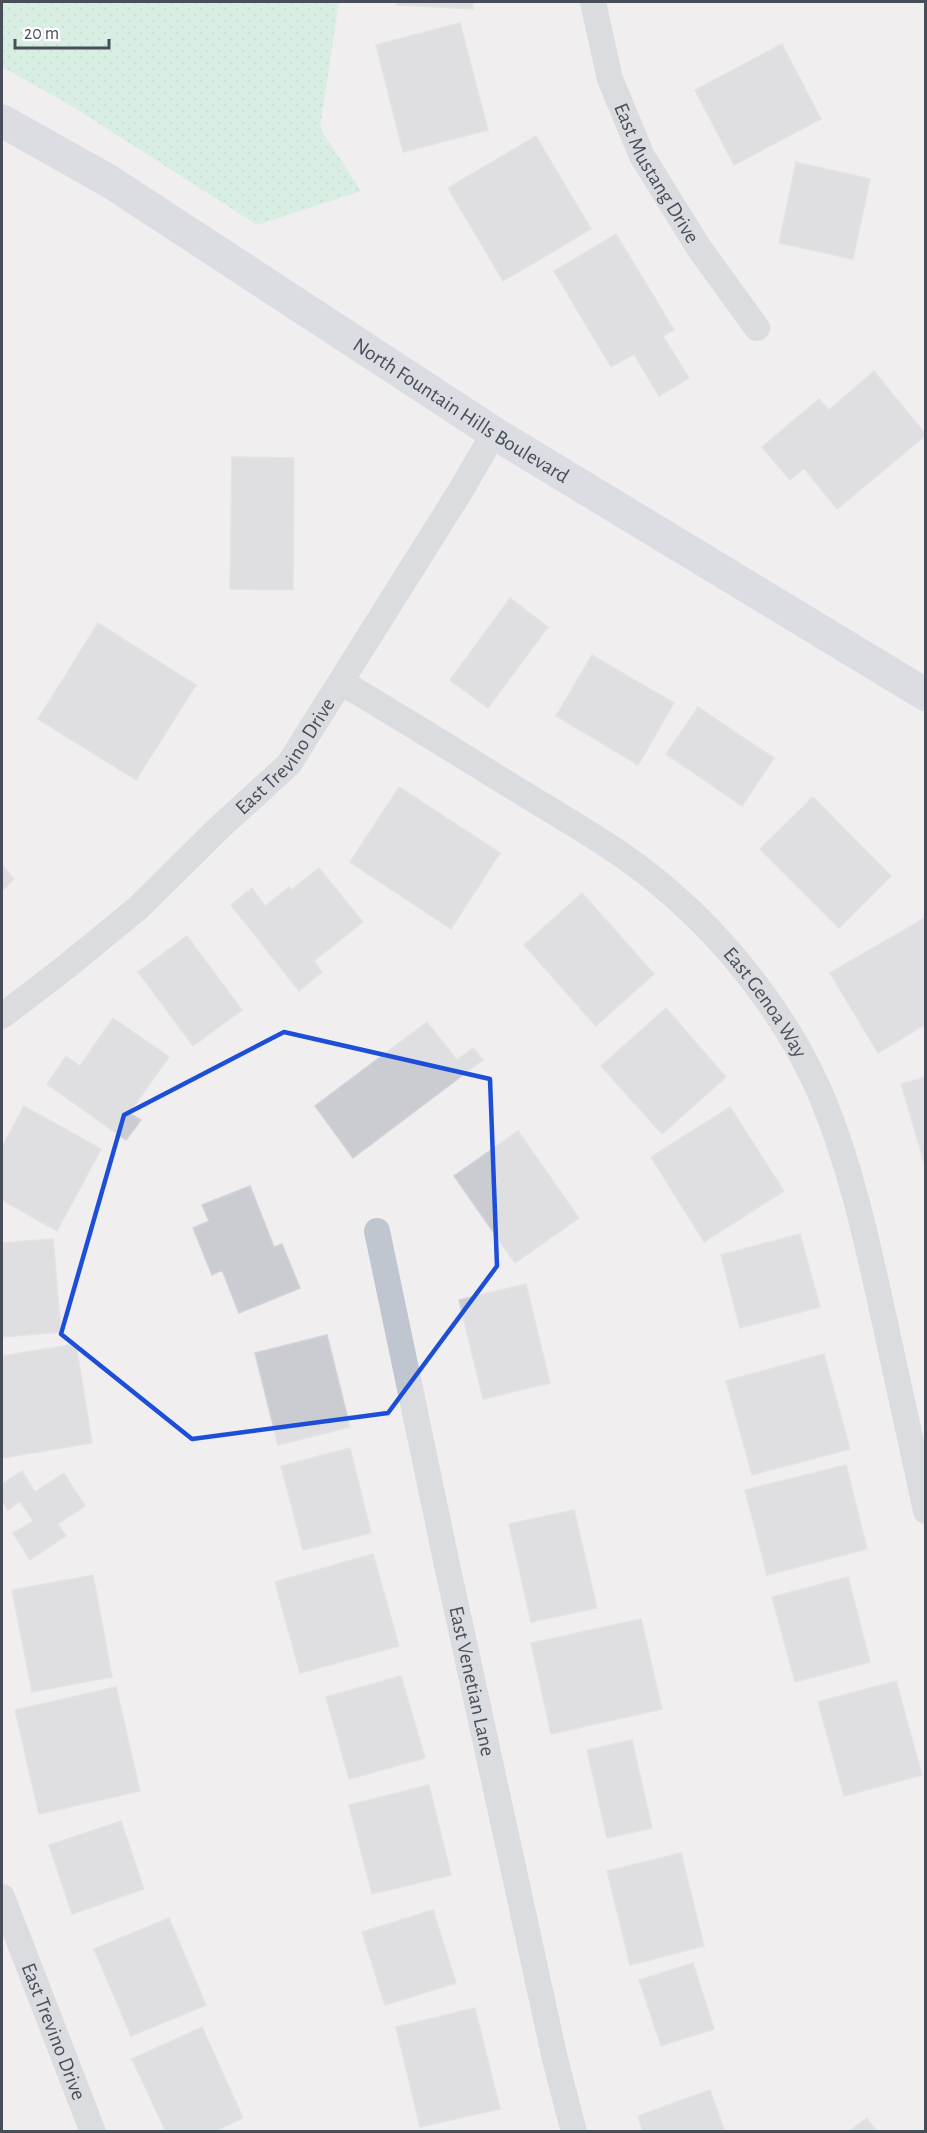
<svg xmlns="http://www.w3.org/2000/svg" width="927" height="2133" font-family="'Alegreya Sans',sans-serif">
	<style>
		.grass { fill: url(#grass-dots) }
		.building { fill: #cbccd2; stroke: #d2d3d9; stroke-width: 1.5 }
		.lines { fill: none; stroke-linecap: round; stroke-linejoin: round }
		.street { stroke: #bfc6cf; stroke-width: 26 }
		.secondary { stroke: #c1c8d6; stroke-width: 33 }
		.marked { fill: none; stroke: #1d4ed8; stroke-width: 4.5; stroke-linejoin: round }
		.labels { text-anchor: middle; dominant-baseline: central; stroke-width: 4.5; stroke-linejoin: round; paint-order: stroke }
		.street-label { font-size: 21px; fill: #474e5a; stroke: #fff }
	</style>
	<defs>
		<pattern id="grass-dots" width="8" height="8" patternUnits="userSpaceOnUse" patternTransform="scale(1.5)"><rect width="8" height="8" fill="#bdedd6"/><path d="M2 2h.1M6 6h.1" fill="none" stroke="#a4cdba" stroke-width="1.8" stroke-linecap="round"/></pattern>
	</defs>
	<rect width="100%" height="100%" fill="#f0eeee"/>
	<path class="grass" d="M2 2H339L320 128 361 191 257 225 70 105 2 67Z"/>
	<path class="building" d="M397 2H473V9L397 5Z
		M460 23 488 130 403 152 376 45Z
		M782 44 821 119 734 165 695 90Z
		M536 136 591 229 503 281 448 188Z
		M796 162 870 179 853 259 779 243Z
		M616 234 674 330 663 336 689 378 659 396 634 354 611 367 554 271Z
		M874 371 926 435 837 509 804 468 790 480 762 447 819 399 829 410Z
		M232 457 294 458 293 590 230 589Z
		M510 598 548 627 488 708 450 680Z
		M98 623 196 685 136 780 38 719Z
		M592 655 674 703 638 765 556 716Z
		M698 707 774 758 742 806 666 754Z
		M399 787 500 853 451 929 350 862Z
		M813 797 891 876 839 928 760 849Z
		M2 865 14 879 2 891Z
		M319 868 363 922 314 961 322 972 299 991 231 905 252 888 265 906 289 887 291 890Z
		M582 893 654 974 596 1026 524 945Z
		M926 917V1024L878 1053 830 973Z
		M187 936 242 1010 193 1046 138 972Z
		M666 1008 726 1077 662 1134 601 1066Z
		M113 1018 169 1057 129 1113 141 1120 126 1140 47 1084 66 1056 80 1066Z
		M427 1022 457 1060 473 1048 483 1060 353 1158 315 1106Z
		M926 1077V1169L901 1084Z
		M24 1106 101 1149 57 1231 2 1200V1147Z
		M730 1107 784 1191 704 1242 651 1157Z
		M518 1131 579 1218 515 1263 454 1176Z
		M250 1186 274 1247 282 1244 300 1288 239 1313 222 1270 212 1275 193 1228 209 1221 202 1205Z
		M800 1234 820 1307 740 1328 721 1255Z
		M53 1239 61 1332 2 1337V1243Z
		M526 1284 550 1383 483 1399 459 1300Z
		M327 1335 350 1427 278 1445 255 1353Z
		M76 1344 92 1443 2 1458V1356Z
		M824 1354 850 1449 752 1475 726 1381Z
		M350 1448 371 1533 303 1550 281 1466Z
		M846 1465 867 1549 767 1575 745 1490Z
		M22 1471 35 1492 64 1473 85 1506 58 1524 66 1536 30 1560 13 1533 33 1521 20 1501 8 1510 2 1500V1484Z
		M574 1510 597 1608 531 1622 509 1524Z
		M373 1554 399 1646 300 1673 275 1582Z
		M93 1575 112 1677 32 1692 12 1590Z
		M848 1577 870 1662 795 1682 772 1597Z
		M641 1619 662 1709 551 1734 531 1643Z
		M401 1676 425 1758 349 1779 326 1697Z
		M896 1681 922 1775 844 1796 818 1702Z
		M116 1687 140 1791 39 1814 15 1710Z
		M632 1740 652 1828 607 1838 587 1750Z
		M429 1785 451 1875 372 1894 349 1805Z
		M121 1821 144 1889 72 1914 49 1845Z
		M681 1853 704 1946 630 1965 607 1871Z
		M433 1910 456 1983 385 2005 362 1932Z
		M169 1918 206 2005 131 2036 94 1949Z
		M693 1963 714 2029 661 2046 639 1980Z
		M475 2008 500 2109 420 2127 396 2027Z
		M202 2027 243 2118 213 2132H166L132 2059Z
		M710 2090 725 2132H643L638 2116Z
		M867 2118 877 2132H848Z"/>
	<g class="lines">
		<g class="street">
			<path id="s1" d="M593 2 610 79 642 156 699 248 757 328"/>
			<path id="s2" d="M341 682C400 717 458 753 516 789 565 819 617 848 660 884 728 940 791 1021 824 1102 850 1166 865 1233 880 1300 895 1370 911 1440 926 1511"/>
			<path id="s3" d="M2 1016 66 967 138 908 218 829 289 764 461 490 494 433"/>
			<path id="s4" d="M377 1231 447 1565 555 2059 574 2132"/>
			<path id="s5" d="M2 1897 93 2132"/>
		</g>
		<path class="secondary" id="s6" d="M2 121 109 181 494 433 926 695"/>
	</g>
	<path d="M0 0H927V2133H0ZM284 1032 490 1079 497 1266 388 1413 192 1439 61 1334 124 1115Z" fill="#f0eeee" fill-opacity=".55" fill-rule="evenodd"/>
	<path class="marked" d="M284 1032 490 1079 497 1266 388 1413 192 1439 61 1334 124 1115Z"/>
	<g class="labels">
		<g class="street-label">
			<text stroke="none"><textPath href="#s1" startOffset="184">East Mustang Drive</textPath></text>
			<text stroke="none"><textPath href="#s6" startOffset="543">North Fountain Hills Boulevard</textPath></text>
			<text stroke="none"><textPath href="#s3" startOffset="386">East Trevino Drive</textPath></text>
			<text stroke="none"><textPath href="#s2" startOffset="537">East Genoa Way</textPath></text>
			<text stroke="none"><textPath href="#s4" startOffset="460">East Venetian Lane</textPath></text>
			<text stroke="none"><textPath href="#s5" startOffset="144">East Trevino Drive</textPath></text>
		</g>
	</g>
	<rect width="927" height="2133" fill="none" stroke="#474e5a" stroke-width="6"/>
	<path d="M15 39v9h94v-9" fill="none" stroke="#474e5a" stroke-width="3"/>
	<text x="24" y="39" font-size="18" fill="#474e5a" stroke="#ffffff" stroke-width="4.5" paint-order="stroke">20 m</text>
</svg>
